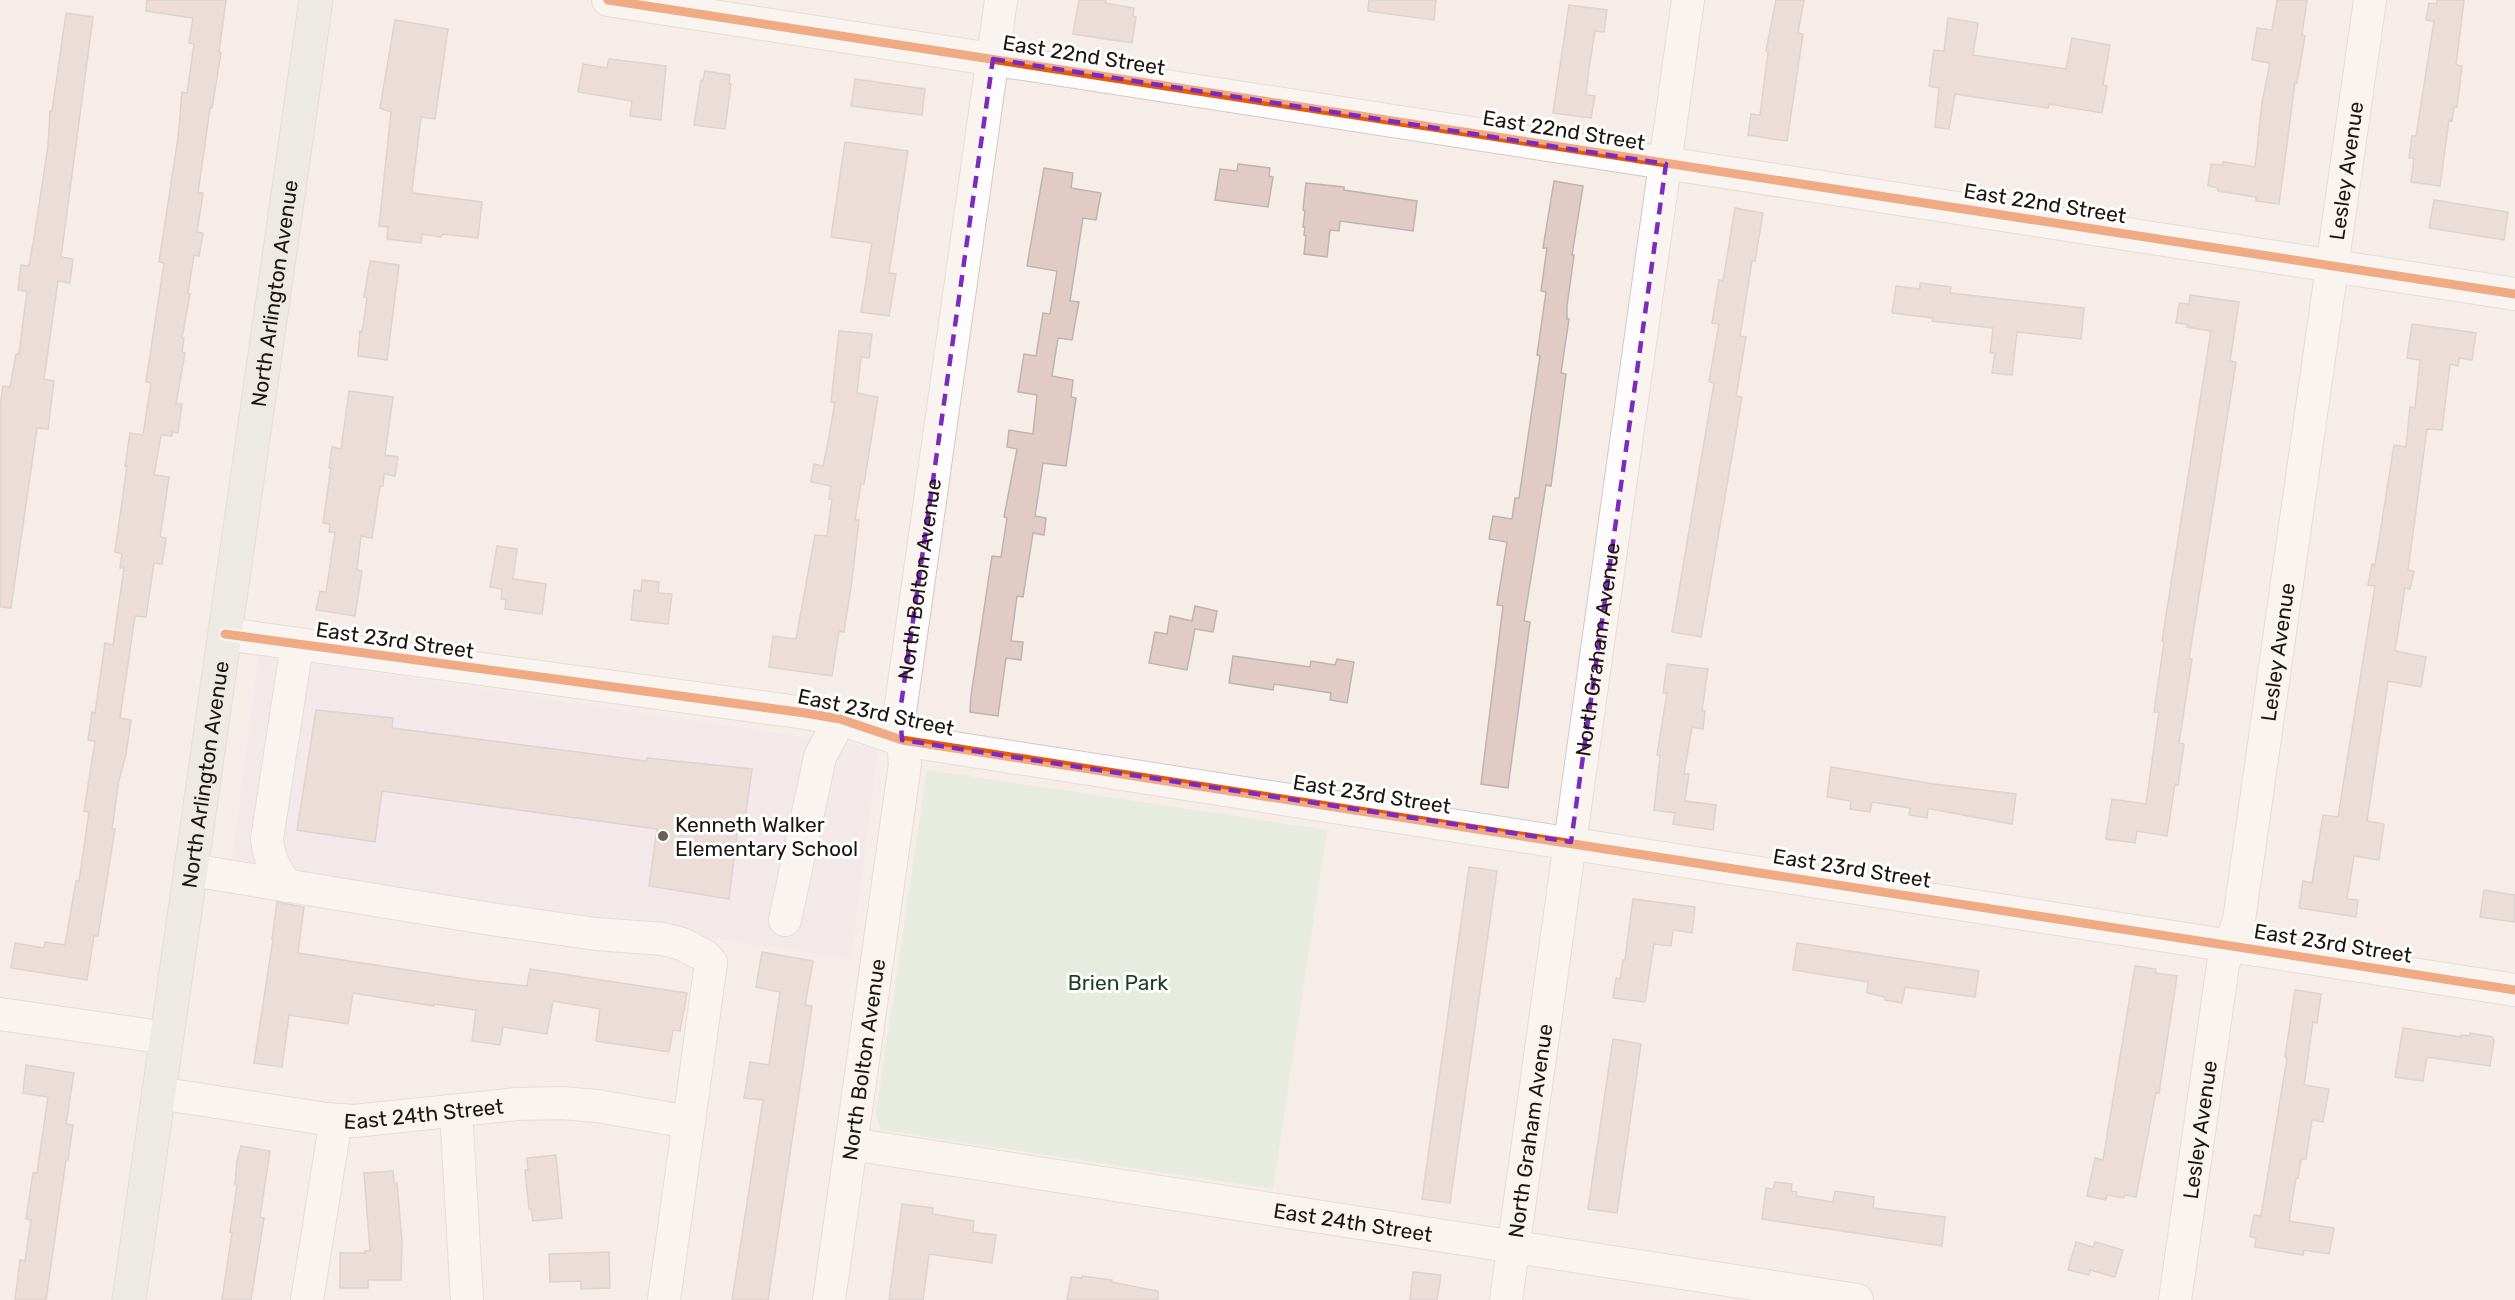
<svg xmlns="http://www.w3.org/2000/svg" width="2515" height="1300" font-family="Rubik,sans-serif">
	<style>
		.education { fill: #efe5ef }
		.green { fill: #d2ead4 }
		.building { fill: #e2cac5; stroke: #bdb4b2; stroke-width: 1.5 }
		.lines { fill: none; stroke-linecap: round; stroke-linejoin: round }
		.minor-casing { stroke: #d2c9c6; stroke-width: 34 }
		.major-casing { stroke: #cfc9c8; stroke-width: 35 }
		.minor { stroke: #fefcfc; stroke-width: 32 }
		.major { stroke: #e3e7e5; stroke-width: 33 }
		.cycleway-casing { stroke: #fff; stroke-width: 13 }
		.cycleway { stroke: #e8590c; stroke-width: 9 }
		.marked { fill: none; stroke: #7b2cbf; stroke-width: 4.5; stroke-dasharray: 12 8; stroke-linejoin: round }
		.poi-dot { fill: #69605d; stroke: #fff; stroke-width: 2 }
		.labels { text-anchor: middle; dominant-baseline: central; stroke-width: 6; stroke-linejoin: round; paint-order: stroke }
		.street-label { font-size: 21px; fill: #1d1512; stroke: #fff }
		.poi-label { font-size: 21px; fill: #1d1512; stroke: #fff; text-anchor: start }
		.park-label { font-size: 21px; fill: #193f27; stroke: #fff }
	</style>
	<rect width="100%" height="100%" fill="#f6ece8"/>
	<path class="education" d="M259 655 878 748 851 959 231 867Z"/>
	<path class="green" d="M927 770 1327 830 1273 1189 881 1130 876 1115Z"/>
	<path class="building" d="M147 0H226L219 52 221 53 212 108H210L198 193H203L197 232 203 233 199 256 194 255 188 293 190 294 182 338H184L182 352 185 353 176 404H182L178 433 172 432V436L161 435 154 475 169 477 160 537 166 538 162 564 154 563 146 617 135 616 120 718 131 720 126 754 119 780 112 829H115L98 936H94L87 980 11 968 15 943 44 948 45 942 65 945 76 881H79L89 812 84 811 95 741 88 740 92 712 95 713 105 643 113 645 124 568H120L122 554 115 552 127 466H125L130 433 143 435 151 383 146 382 164 263 159 262 178 138 182 92 187 93 194 44 189 43 193 18 146 11Z
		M1079 0H1106L1105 3 1134 8 1133 16 1136 17 1132 43 1073 34Z
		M1369 0H1436L1434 20 1368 11Z
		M1776 0H1804L1798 33 1803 34 1787 141 1748 135 1751 114 1760 115 1768 52 1766 51Z
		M2277 0H2307L2302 35 2305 36 2297 83H2295L2279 204 2256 201V197L2218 191V188L2208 186 2211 164 2223 165V162L2255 167 2262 103 2270 63 2252 60 2257 28 2272 30Z
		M2437 0H2464L2456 65 2462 66 2457 107H2454L2452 121 2449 120 2440 186 2411 182 2414 158H2409L2412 136H2416L2434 21 2426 20 2429 3 2437 4Z
		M1569 5 1607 10 1604 32 1595 31 1589 68 1586 95 1595 96 1591 118 1553 113Z
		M66 13 93 17 61 257 73 259 70 283 58 281 44 379 54 381 48 429 37 428 11 608 0 607V408L3 386 10 387 16 354H19L27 291 18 290 21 265 29 266 35 232 48 146 50 111H52Z
		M1948 18 1978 23 1973 55 2066 69 2072 38 2110 45 2103 85 2107 86 2102 113 2049 104 2048 108 1955 94 1949 129 1935 127 1939 88 1929 86 1934 50 1944 51Z
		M395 20 448 29 435 119 421 117 412 190 413 193 482 202 478 238 442 234 441 237 422 234 421 243 387 239 388 227 379 226 391 112 380 108Z
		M609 59 666 66 661 120 630 116 632 101 578 92 583 64 607 68Z
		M705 71 730 75 729 84H731L725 129 694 125 701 80H703Z
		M855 79 925 89 922 115 851 106Z
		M845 142 908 151 889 273 896 274 889 316 861 312 872 243 831 237Z
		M1238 164 1270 168 1269 176 1273 177 1268 207 1215 200 1220 169 1237 171Z
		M1044 168 1073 173 1071 188 1101 193 1096 220 1083 218 1070 301 1079 302 1072 340 1058 338 1052 376 1073 380 1071 397 1076 398 1066 466 1043 463 1035 516 1046 518 1044 535 1033 533 1023 597 1017 596 1011 641 1023 642 1021 660 1006 658 998 716 970 712 971 696 992 556 1001 557 1007 518 1004 517 1017 449 1007 447 1009 430 1033 434 1037 395 1018 392 1024 354 1036 356 1043 313 1050 314 1057 271 1027 266Z
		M1554 181 1583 186 1572 255H1574L1567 306V319H1569L1561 373 1566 374 1551 486 1546 485 1524 621 1530 622 1508 788 1481 784 1503 606 1497 605 1507 542 1489 539 1493 516 1512 519 1515 498H1519L1540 356 1537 355 1546 292 1541 291 1547 248H1543Z
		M1306 183 1344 187V190L1417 201 1413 231 1340 221 1339 231 1330 230 1327 257 1304 254 1306 236 1304 235 1305 227H1303L1305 211 1303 210Z
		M2434 200 2508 212 2504 240 2429 228Z
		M1735 208 1763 213 1755 261H1752L1740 336 1746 337 1736 396 1742 397 1701 637 1672 632 1714 383 1709 382 1719 324 1712 323 1719 280 1723 281Z
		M370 261 399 265 387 360 358 356 360 331 362 332 367 298 364 297Z
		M1920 283 1951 287 1950 293 2084 308 2081 339 2017 332 2012 375 1992 373 1995 353H1990L1993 328 1932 321 1933 318 1892 313 1896 286 1920 289Z
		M2190 295 2239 302 2230 361 2236 362 2189 659H2192L2179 743 2184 744 2178 785 2175 784 2167 836 2137 831 2135 843 2106 839 2112 799 2146 804 2159 712H2154L2164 642 2162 641 2211 331 2187 327V324L2176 323 2179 303 2189 304Z
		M2412 324 2476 333 2472 360 2459 358 2458 366 2450 364 2442 430 2427 429 2408 570 2414 571 2410 589 2405 588 2395 651 2426 657 2421 687 2388 681 2367 821 2384 824 2379 860 2354 856 2347 899 2358 900 2356 917 2299 908 2303 881 2312 883 2323 815 2338 817 2375 586 2368 585 2372 564 2375 565 2394 445 2406 447 2410 407 2415 408 2420 360 2407 358Z
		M839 331 872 334 869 358 861 357 857 393 878 397 864 484H861L855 520H859L852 580 844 632 839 631 832 676 769 667 773 636 796 639 815 535 827 536 832 499H829L831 486 811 482 814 464 823 466 827 448 835 402H831Z
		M349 391 393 397 385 455 398 457 395 476 384 474 383 486H380L372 538 361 536 357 570 362 571 355 616 316 610 320 591 326 592 335 532H329L330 524 323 523 331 468H329L332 447 341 449Z
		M497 546 517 549 513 579 546 584 542 614 505 609 506 600 501 599 502 589 490 587Z
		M642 580 659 582 658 593 672 594 668 624 631 620 634 590 641 591Z
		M1195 606 1217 611 1213 632 1195 629 1187 670 1149 663 1155 632 1167 634 1170 616 1192 621Z
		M1233 656 1310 667 1311 661 1335 665 1337 659 1354 662 1347 703 1330 700 1331 693 1274 684 1273 690 1229 683Z
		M1667 664 1708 669 1702 711H1705L1703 729 1692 727 1684 774H1689L1685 801 1716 805 1713 830 1673 824 1675 813 1654 810 1660 756 1657 755 1667 693H1663Z
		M316 710 393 718 392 728 646 761 647 758 752 769 745 819 739 818 729 899 649 886 657 829 382 791 375 842 297 830Z
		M1831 767 1934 784 2016 794 2012 824 1931 809H1928L1927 818 1909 815 1910 808 1872 802 1870 812 1850 809 1851 801 1827 797Z
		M1469 867 1497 871 1450 1203 1422 1199Z
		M2484 890 2515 895V922L2480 917Z
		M1633 899 1695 907 1692 933 1673 930 1671 946 1654 944 1645 1002 1613 998 1616 978 1620 979 1623 960H1625Z
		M277 902 304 907 298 953 472 980 527 986 530 969 687 993 680 1031 673 1030 669 1052 596 1041 600 1009 553 1001 547 1034 503 1027 500 1045 472 1041 476 1010 434 1004V1006L353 993 348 1024 289 1015 282 1067 254 1063 273 939H272Z
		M1797 943 1979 971 1975 997 1905 987 1902 1003 1885 1000V997L1867 993 1868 982 1793 970Z
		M762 952 813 961 805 1005 812 1006 768 1300H732L763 1100 744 1098 750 1062 769 1065 780 992 756 987Z
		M2135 966 2156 969 2155 973 2177 976 2159 1093 2156 1092 2136 1197 2125 1195 2124 1198 2107 1195 2106 1200 2087 1196 2095 1158 2103 1160Z
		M2295 990 2321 994 2317 1023 2313 1022 2304 1085 2329 1089 2323 1122 2312 1120 2306 1159H2301L2298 1178H2296L2289 1221 2334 1228 2329 1254 2304 1250 2303 1255 2255 1247 2256 1238 2250 1237 2254 1215 2261 1216 2287 1058 2285 1057Z
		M2403 1028 2461 1037V1035L2470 1036V1033L2492 1037 2494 1040 2490 1066 2427 1057 2423 1081 2395 1077Z
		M1613 1039 1641 1044 1617 1213 1588 1209Z
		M26 1065 74 1073 66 1124 73 1125 68 1160H66L46 1300H15L20 1260 25 1261 31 1220 26 1219 33 1173H37L48 1097 23 1093Z
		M241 1146 270 1151 260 1217 264 1218 251 1300H222L232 1233 230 1232 237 1185 235 1184 237 1161Z
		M556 1155 562 1218 533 1221 531 1209H529L525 1170H528L527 1158Z
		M393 1171 394 1183H397L402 1241 401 1280H368V1288H340V1253H365V1251H370L364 1173Z
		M1775 1182 1792 1184 1791 1191 1797 1192 1796 1196 1833 1202 1835 1191 1874 1197 1873 1208 1945 1217 1942 1246 1762 1219 1766 1188 1773 1189Z
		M902 1204 933 1208 932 1214 974 1221 973 1232 996 1235 992 1263 929 1254 923 1300H889Z
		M2076 1242 2093 1247 2095 1242 2123 1250 2115 1277 2090 1270 2089 1275 2068 1270Z
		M609 1252 610 1288 581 1289V1281L550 1282 549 1254Z
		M1413 1272 1441 1275 1437 1300H1410Z
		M1082 1276 1112 1280 1111 1282 1158 1291V1300H1067L1071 1277 1082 1278Z"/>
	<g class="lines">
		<defs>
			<g id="minor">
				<path d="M608 0 2515 294"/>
				<path d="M225 634 805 713 840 719 902 740 2515 990"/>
				<path d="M191 870 491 919 596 934 663 939 682 944 705 956 711 963 664 1300"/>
				<path d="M287 886C275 870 269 859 267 839L297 645"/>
				<path d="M785 920 820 757 840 719"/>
				<path d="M0 1014 167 1038"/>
				<path id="s1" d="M158 1093 326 1119 354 1121 517 1104 562 1103 597 1106 689 1122"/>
				<path d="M456 1111 467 1300"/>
				<path id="s2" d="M851 1144 1857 1300"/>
				<path d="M307 1300 336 1120"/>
				<path id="s3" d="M829 1300 905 764 900 712 1001 0"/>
				<path id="s4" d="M1506 1300 1688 0"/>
				<path id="s5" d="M2175 1300 2223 965 2239 920 2370 0"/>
			</g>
			<g id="major">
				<path id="s6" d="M129 1300 316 0"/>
			</g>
		</defs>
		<use href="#minor" class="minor-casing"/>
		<use href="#major" class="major-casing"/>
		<use href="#minor" class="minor"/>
		<use href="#major" class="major"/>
		<defs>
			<path id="cycleway" d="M608 0 2515 294
				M225 634 805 713 840 719 902 740 2515 990"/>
		</defs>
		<use href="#cycleway" class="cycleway-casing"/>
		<use href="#cycleway" class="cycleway"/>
	</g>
	<path d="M0 0H2515V1300H0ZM993 59 1666 164 1571 842 902 740 900 712Z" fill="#f6ece8" fill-opacity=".55" fill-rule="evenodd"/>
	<path class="marked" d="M993 59 1666 164 1571 842 902 740 900 712Z"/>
	<circle class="poi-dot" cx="663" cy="836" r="6"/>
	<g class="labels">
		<g class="street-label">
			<text transform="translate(1084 55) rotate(9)">East 22nd Street</text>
			<text transform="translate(1564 130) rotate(9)">East 22nd Street</text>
			<text stroke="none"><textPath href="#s5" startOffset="1143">Lesley Avenue</textPath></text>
			<text transform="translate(2045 203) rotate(9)">East 22nd Street</text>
			<text stroke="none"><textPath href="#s6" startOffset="1017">North Arlington Avenue</textPath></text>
			<text stroke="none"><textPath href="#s3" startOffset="728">North Bolton Avenue</textPath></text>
			<text transform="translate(395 640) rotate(8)">East 23rd Street</text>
			<text stroke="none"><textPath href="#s4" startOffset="657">North Graham Avenue</textPath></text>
			<text stroke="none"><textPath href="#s5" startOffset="657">Lesley Avenue</textPath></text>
			<text transform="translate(876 712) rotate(12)">East 23rd Street</text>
			<text stroke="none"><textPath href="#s6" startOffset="531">North Arlington Avenue</textPath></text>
			<text transform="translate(1372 794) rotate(9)">East 23rd Street</text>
			<text transform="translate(1852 868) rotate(9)">East 23rd Street</text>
			<text transform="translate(2333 943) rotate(9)">East 23rd Street</text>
			<text stroke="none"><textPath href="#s3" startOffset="243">North Bolton Avenue</textPath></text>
			<text stroke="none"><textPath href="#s1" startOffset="268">East 24th Street</textPath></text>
			<text stroke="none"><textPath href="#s5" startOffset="172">Lesley Avenue</textPath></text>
			<text stroke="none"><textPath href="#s4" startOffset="171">North Graham Avenue</textPath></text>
			<text stroke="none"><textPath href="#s2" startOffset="508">East 24th Street</textPath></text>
		</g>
		<g class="poi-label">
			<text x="675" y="824">Kenneth Walker<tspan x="675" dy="24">Elementary School</tspan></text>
		</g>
		<g class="park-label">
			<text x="1118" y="982">Brien Park</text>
		</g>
	</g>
</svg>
